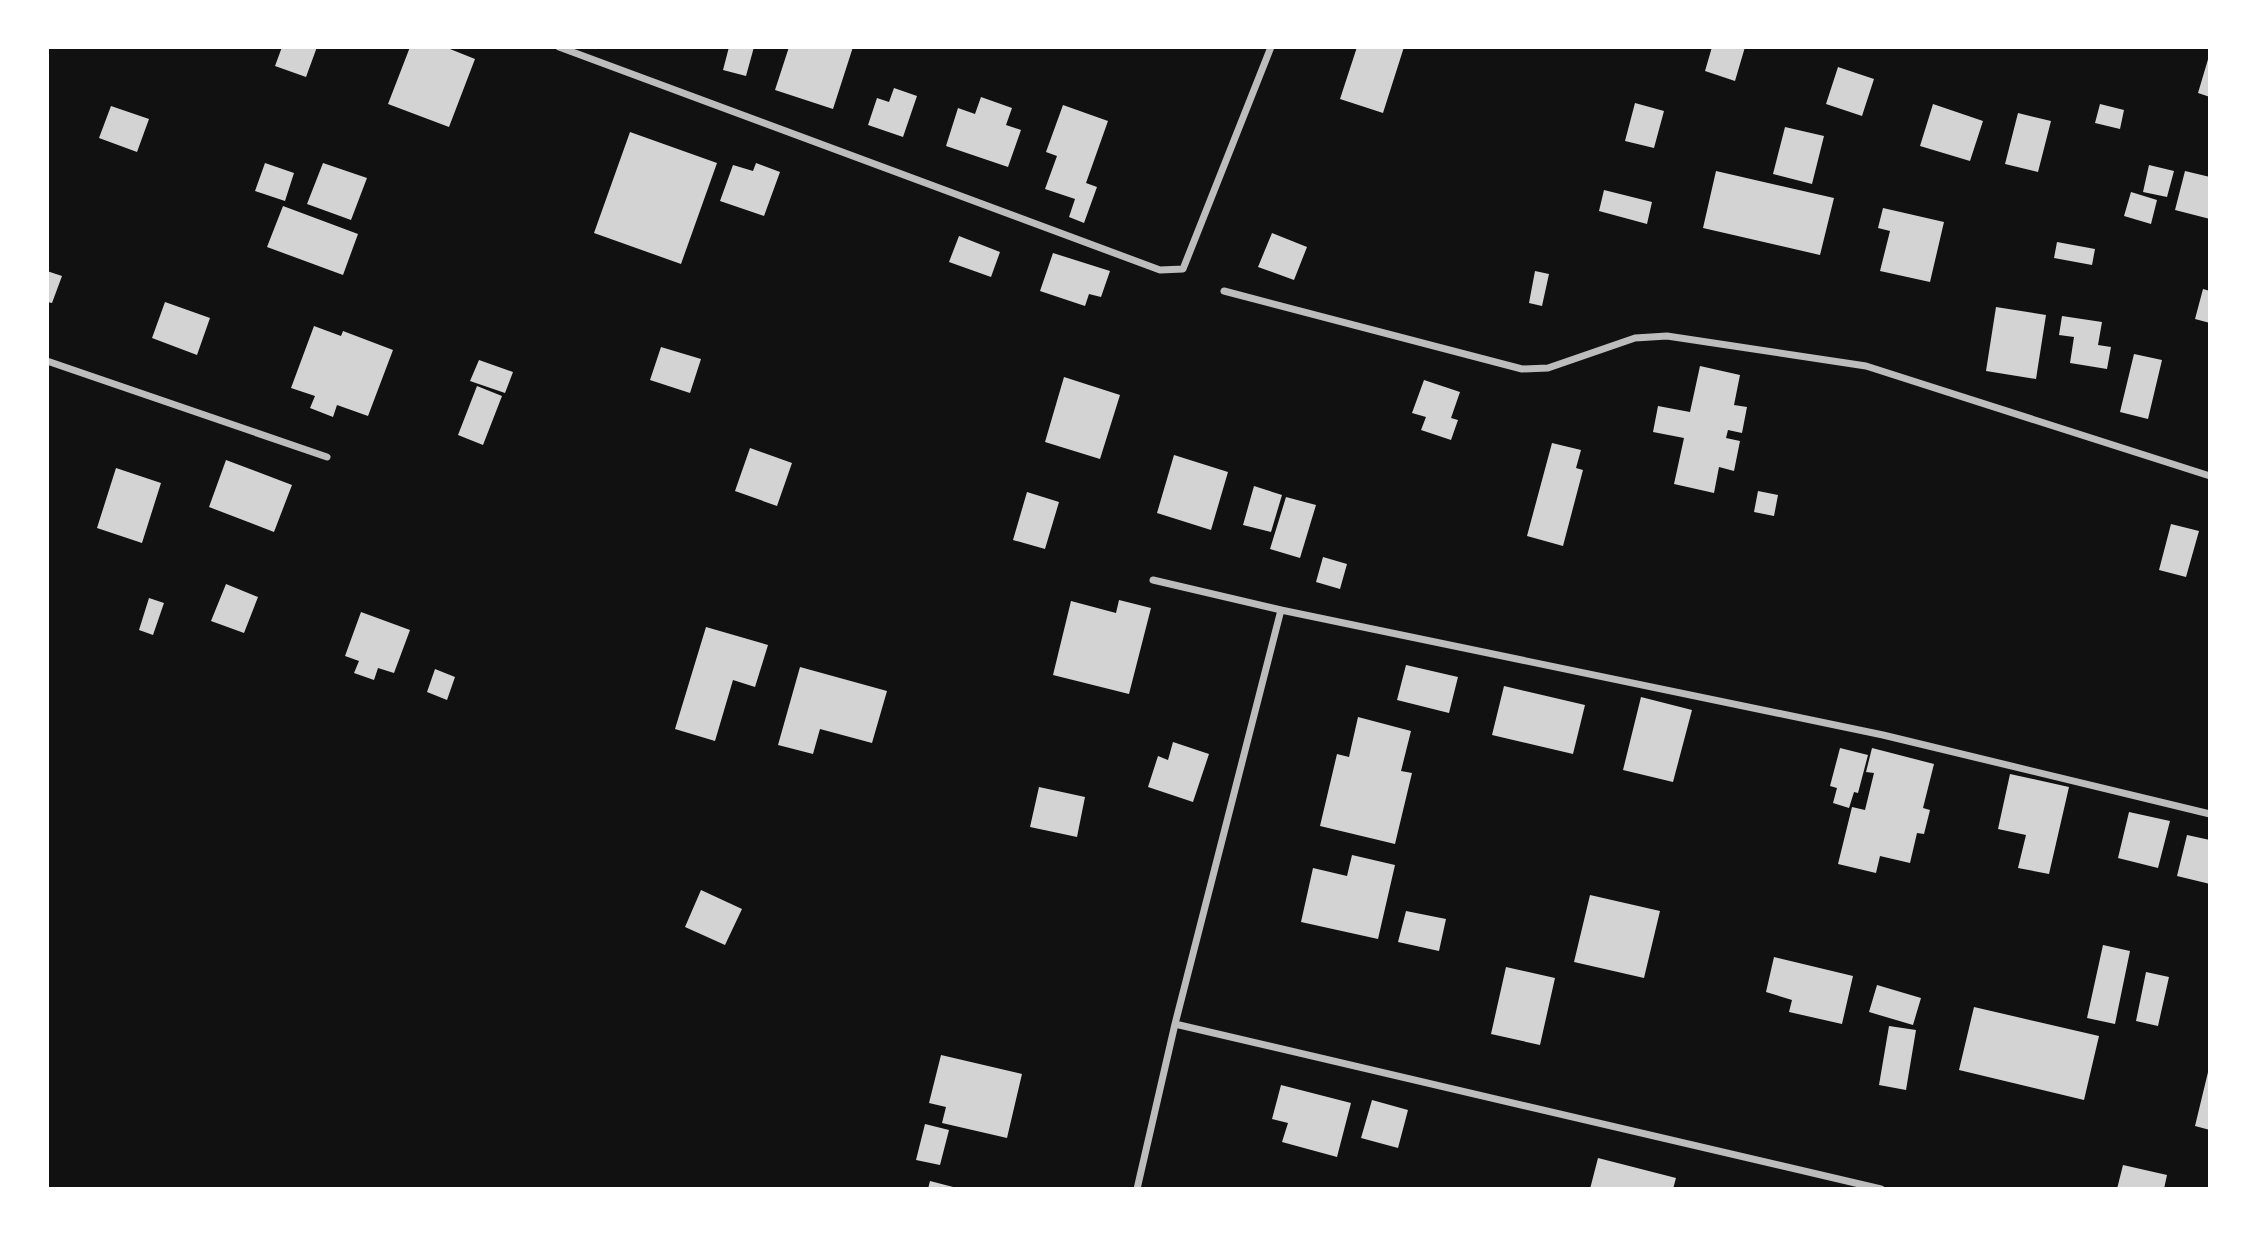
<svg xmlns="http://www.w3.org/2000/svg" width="2257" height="1236" font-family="'Nunito Sans',sans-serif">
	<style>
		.building { fill: #d3d3d3 }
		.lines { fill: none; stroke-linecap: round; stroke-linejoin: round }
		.minor { stroke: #bcbcbc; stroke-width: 7 }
	</style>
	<rect width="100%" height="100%" fill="#111"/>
	<path class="building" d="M282 47H317L306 77 275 66Z
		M410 47H445L475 59 449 127 388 104Z
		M729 47H754L746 76 723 70Z
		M789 47H853L833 109 775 90Z
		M1357 47H1404L1383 113 1340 99Z
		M1712 47H1745L1735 81 1705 71Z
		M2209 56H2210V97L2198 93Z
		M1838 67 1874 79 1862 116 1826 104Z
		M894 88 917 96 903 137 868 125 877 98 889 102Z
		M981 97 1012 108 1006 125 1021 130 1008 167 946 146 958 108 975 114Z
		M1635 103 1664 111 1654 148 1625 141Z
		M1933 104 1983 121 1970 161 1920 146Z
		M2100 104 2124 110 2120 129 2095 123Z
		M1063 105 1108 121 1086 183 1097 187 1084 223 1069 217 1075 199 1045 189 1057 156 1046 152Z
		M111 106 149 119 137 152 99 138Z
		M2018 113 2051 121 2038 172 2005 164Z
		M1785 127 1824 136 1812 184 1773 174Z
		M630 132 717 163 681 264 594 233Z
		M265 163 294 173 285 201 255 191Z
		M323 163 367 178 351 220 307 204Z
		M756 163 780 172 764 216 720 201 733 165 753 171Z
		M2149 165 2174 171 2167 197 2143 192Z
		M1716 171 1834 198 1820 255 1703 228Z
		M2185 171 2210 177V219L2175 210Z
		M1604 190 1652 202 1647 224 1599 211Z
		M2131 192 2157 200 2151 224 2124 216Z
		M283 206 358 234 343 275 267 247Z
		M1883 208 1944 222 1930 282 1880 271 1890 231 1878 228Z
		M1272 233 1307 247 1294 280 1258 267Z
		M959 236 1000 252 991 277 949 262Z
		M2057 242 2095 249 2092 265 2054 258Z
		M1053 253 1110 271 1101 297 1089 294 1085 306 1040 291Z
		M47 271 62 276 52 303 47 302Z
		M1535 271 1549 274 1542 306 1529 303Z
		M2203 289 2210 291V323L2195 319Z
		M165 302 210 318 197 355 152 338Z
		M1996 307 2046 315 2036 379 1986 371Z
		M2062 316 2102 322 2098 345 2111 347 2107 369 2070 363 2074 337 2059 335Z
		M314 326 341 336 343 331 393 350 368 416 337 405 333 417 310 408 315 396 291 388Z
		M661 347 701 359 690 393 650 380Z
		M2134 354 2162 360 2148 419 2120 412Z
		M479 360 513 372 505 393 470 381Z
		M1700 366 1740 375 1734 405 1747 407 1742 433 1728 430 1726 438 1740 441 1734 471 1719 467 1714 493 1674 484 1684 438 1653 432 1658 406 1690 412Z
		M1064 377 1120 395 1100 459 1045 442Z
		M1424 380 1460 392 1451 418 1458 420 1451 440 1421 430 1426 417 1412 413Z
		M477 386 502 396 483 445 458 435Z
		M1552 443 1581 450 1576 468 1583 470 1563 546 1527 536Z
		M750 448 792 463 777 506 735 491Z
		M1174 455 1228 472 1211 530 1157 513Z
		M226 460 292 485 274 532 209 507Z
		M116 468 161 483 142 543 97 528Z
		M1254 486 1282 495 1271 532 1243 525Z
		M1758 491 1778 495 1774 516 1754 512Z
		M1027 492 1059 502 1045 549 1013 540Z
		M1286 497 1316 505 1300 558 1270 549Z
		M2171 524 2199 531 2186 577 2159 570Z
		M1323 557 1347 564 1340 589 1316 582Z
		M226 584 258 597 244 633 211 621Z
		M149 598 164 603 153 635 139 630Z
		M1119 600 1151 608 1129 694 1053 675 1071 601 1116 613Z
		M361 612 410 630 394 673 378 668 374 680 354 673 359 661 345 656Z
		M706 627 768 645 755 687 733 680 715 741 675 729Z
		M1406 665 1458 677 1449 713 1397 700Z
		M800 667 887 691 872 743 820 729 813 754 778 745Z
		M435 669 455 677 447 700 427 692Z
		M1504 686 1585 705 1573 754 1492 735Z
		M1641 697 1692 710 1673 782 1623 770Z
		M1358 717 1411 731 1401 771 1412 773 1395 844 1320 826 1337 754 1349 757Z
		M1173 742 1209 754 1193 802 1148 787 1158 756 1168 760Z
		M1840 748 1868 755 1858 793 1854 792 1849 808 1833 803 1837 788 1830 786Z
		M1872 748 1934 764 1923 808 1930 810 1924 834 1917 833 1910 863 1880 856 1876 873 1838 864 1852 807 1865 810 1874 773 1866 772Z
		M2010 774 2069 787 2049 874 2018 868 2026 835 1998 829Z
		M1039 787 1085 797 1077 837 1030 827Z
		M2129 812 2170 821 2158 868 2118 858Z
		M2187 835 2210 840V884L2177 876Z
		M1352 855 1395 865 1378 939 1301 922 1313 868 1347 876Z
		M701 890 742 909 725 945 685 927Z
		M1590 895 1660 911 1644 978 1574 962Z
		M1406 911 1446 919 1439 951 1398 942Z
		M2103 945 2130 951 2115 1024 2087 1018Z
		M1774 957 1853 976 1842 1024 1789 1012 1792 1000 1766 992Z
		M1506 967 1555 978 1540 1045 1491 1034Z
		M2146 972 2169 977 2158 1026 2136 1021Z
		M1877 985 1921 998 1913 1025 1869 1012Z
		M1974 1007 2099 1036 2084 1100 1959 1070Z
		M1889 1026 1916 1030 1906 1090 1879 1085Z
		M941 1055 1022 1074 1007 1138 942 1123 946 1107 929 1103Z
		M2209 1068H2210V1130L2195 1126Z
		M1281 1085 1351 1103 1337 1157 1282 1142 1288 1123 1272 1119Z
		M1372 1100 1408 1110 1398 1148 1361 1138Z
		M925 1124 949 1130 940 1165 916 1160Z
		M1598 1158 1676 1178 1673 1189H1590Z
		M2123 1165 2167 1175 2164 1189H2117Z
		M930 1181 957 1188V1189H928Z"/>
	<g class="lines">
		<path class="minor" d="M559 47 1160 270 1183 269 1271 47
			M1224 291 1522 369 1548 368 1635 338 1667 336 1866 366 2210 476
			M47 361 327 457
			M1153 580 1281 610 1883 735 2210 814
			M1175 1024 1881 1189
			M1137 1189 1175 1024 1281 610"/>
	</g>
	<rect width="2257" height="1236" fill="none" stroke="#ffffff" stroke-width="98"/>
</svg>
